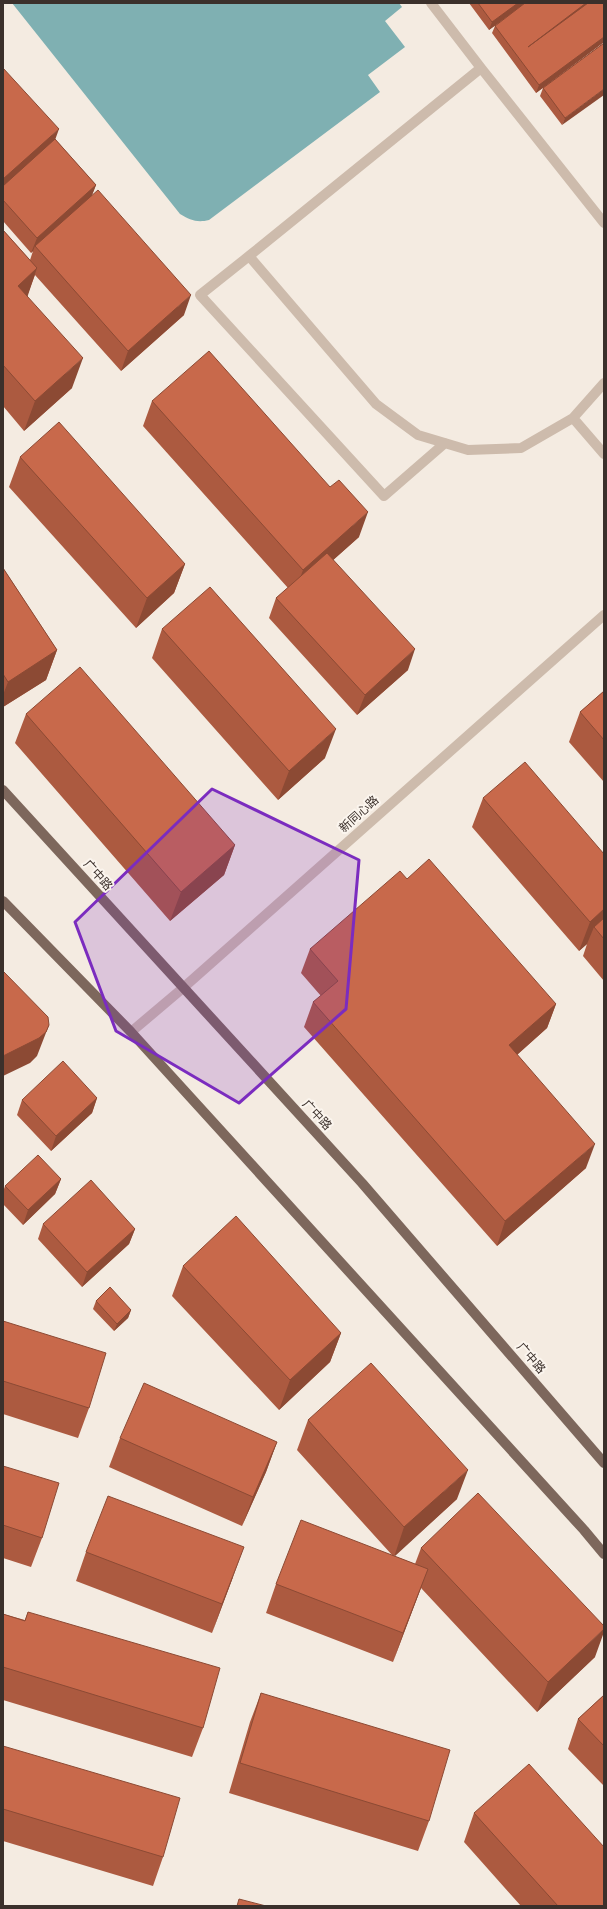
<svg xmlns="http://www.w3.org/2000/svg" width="607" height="1909" font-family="'Fira Sans','Noto Sans SC',sans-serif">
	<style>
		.water { fill: #7fb0b2 }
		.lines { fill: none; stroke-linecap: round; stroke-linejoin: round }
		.minor { stroke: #cdbbac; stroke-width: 10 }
		.major { stroke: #7d675c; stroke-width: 10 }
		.wall { fill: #ac5a40 }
		.shaded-wall { fill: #8c4a34 }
		.building { fill: #c8694b; stroke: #8c4a34 }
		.marked { fill: #7b2cbf; fill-opacity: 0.2; stroke: #7b2cbf; stroke-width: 3; stroke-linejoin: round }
		.labels { text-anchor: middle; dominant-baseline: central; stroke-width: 4; stroke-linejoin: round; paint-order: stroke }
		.street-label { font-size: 12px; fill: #3b302b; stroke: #fbf5ee }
	</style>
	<rect width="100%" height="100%" fill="#f4ebe1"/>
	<path class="water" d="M12 3H399L402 7 385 21 405 47 368 75 380 92 209 220C197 223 190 220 180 214Z"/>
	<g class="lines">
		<path class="minor" d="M431 3 481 68
			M604 223 481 68 249 256 376 404 418 435 468 450 521 448 573 418 604 383
			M249 256 200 295 384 496 445 443
			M573 418 604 454
			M131 1032 183 988 604 615"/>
		<path class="major" d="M3 790 362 1183 604 1463
			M3 901 131 1032 584 1530 604 1554"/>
	</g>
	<path class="wall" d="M469 3H604V42L536 93 492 33 495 26 512 13 489 30Z
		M604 43 562 125 540 96 543 88Z
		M3 68 55 139 96 185 92 195 184 315 121 371 35 275 27 296 72 388 24 431 3 406V230L30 260 33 251 31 253 3 221Z
		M152 401 330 487 359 537 333 560 408 670 357 715 269 618 276 598 288 588 143 426Z
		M20 457 185 564 174 593 136 628 9 487Z
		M3 568 57 650 46 680 3 707Z
		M162 629 325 758 278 800 152 658Z
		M604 691V782L569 742 580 712Z
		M26 714 235 845 224 875 170 921 15 743Z
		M483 798 604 854V981L583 956 587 944 579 951 472 827Z
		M407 879 556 1004 547 1028 517 1055 586 1168 497 1246 304 1027 313 1002 321 996 301 973 310 949Z
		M97 1098 92 1113 51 1151 17 1115 22 1100Z
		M61 1179 55 1194 23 1225 3 1204V1192L5 1186Z
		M43 1224 135 1229 129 1244 82 1287 38 1239Z
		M183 1266 341 1333 330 1362 279 1410 172 1296Z
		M96 1301 131 1310 128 1318 114 1331 93 1309Z
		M3 1321 89 1408 78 1438 3 1414Z
		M308 1420 457 1499 394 1556 415 1564 421 1548 595 1657 537 1712 421 1588 393 1662 266 1613 276 1584 392 1555 297 1450Z
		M120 1438 277 1442 266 1472 242 1526 109 1467Z
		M3 1466 42 1538 31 1567 3 1558Z
		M86 1552 233 1577 212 1633 76 1581Z
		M28 1612 203 1728 192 1757 3 1700V1614L25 1620Z
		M261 1693 429 1821 418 1851 229 1793 250 1722Z
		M604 1695V1786L568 1749 578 1719Z
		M3 1746 163 1857 153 1886 3 1841Z
		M474 1813 604 1906H521L464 1842Z"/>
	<path class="shaded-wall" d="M518 3H525L489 30 492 22Z
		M586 3H593L528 47Z
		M604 37V42L536 93 539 85Z
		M604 89V95L562 125 565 118Z
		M59 129 50 154 3 196V179Z
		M96 185 90 200 35 246 33 251 31 253 37 238Z
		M37 268 27 298 18 286Z
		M191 295 184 315 121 371 128 351Z
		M83 358 72 388 24 431 35 401Z
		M368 512 359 537 294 595 303 570Z
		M185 564 174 593 136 628 147 598Z
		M415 649 408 670 357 715 365 695Z
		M57 650 46 680 3 707V695L8 682Z
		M336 729 325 758 278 800 289 771Z
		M235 845 224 875 170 921 181 892Z
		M604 909V930L594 927 587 944 579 951 590 922Z
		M556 1004 547 1028 500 1070 509 1045Z
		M49 1025 37 1056 30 1063 3 1076V1056Z
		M97 1098 92 1113 51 1151 56 1136Z
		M595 1144 586 1168 497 1246 505 1221Z
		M61 1179 55 1194 23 1225 28 1210Z
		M135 1229 129 1244 82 1287 87 1272Z
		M131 1310 128 1318 114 1331 117 1324Z
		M341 1333 330 1362 279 1410 290 1380Z
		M277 1442 266 1472 242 1526 253 1497Z
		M468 1470 457 1499 394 1557 404 1527Z
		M244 1547 233 1577 212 1633 222 1604Z
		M428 1569 417 1598 393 1662 403 1633Z
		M604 1629V1632L595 1657 537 1712 548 1682Z"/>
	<path class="building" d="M478 3H518L492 22Z
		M525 3H586L528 47 588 3H604V37L539 85 495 26Z
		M604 43V89L565 118 543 88Z
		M3 68 59 129 3 179Z
		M55 139 96 185 37 238 3 200V186Z
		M98 190 191 295 128 351 35 246Z
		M3 230 37 268 18 286 83 358 35 401 3 365Z
		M209 351 330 487 339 480 368 512 303 570 152 401Z
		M59 422 185 564 147 598 20 457Z
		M327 553 415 649 365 695 276 598Z
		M3 568 57 650 8 682 3 674Z
		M210 587 336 729 289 771 162 629Z
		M80 667 235 845 181 892 26 714Z
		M604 691V740L580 712Z
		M525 762 604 854V909L590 922 483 798Z
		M429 859 556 1004 509 1045 595 1144 505 1221 313 1002 338 981 310 949 400 871 407 879Z
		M604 918V939L594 927Z
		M3 971 48 1017 49 1025 46 1032 39 1038 3 1056Z
		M63 1061 97 1098 56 1136 22 1100Z
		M38 1155 61 1179 28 1210 5 1186Z
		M91 1180 135 1229 87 1272 43 1224Z
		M236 1216 341 1333 290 1380 183 1266Z
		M110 1287 131 1310 117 1324 96 1301Z
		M3 1321 106 1353 89 1408 3 1381Z
		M371 1363 468 1470 404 1527 308 1420Z
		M144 1383 277 1442 253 1497 120 1438Z
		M3 1466 59 1483 42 1538 3 1525Z
		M478 1493 604 1626V1629L548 1682 421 1548Z
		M108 1496 244 1547 222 1604 86 1552Z
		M301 1520 428 1569 403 1633 276 1584Z
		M28 1612 220 1668 203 1728 3 1667V1614L25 1621Z
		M261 1693 450 1750 429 1821 240 1763Z
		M604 1695V1746L578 1719Z
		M3 1746 180 1798 163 1857 3 1809Z
		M529 1764 604 1847V1906H558L474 1813Z
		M239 1899 266 1906H237Z"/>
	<path class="marked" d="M212 789 359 860 346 1009 239 1103 116 1031 75 922Z"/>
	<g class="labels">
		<g class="street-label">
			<text transform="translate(359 814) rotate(-42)">新同心路</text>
			<text transform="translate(98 875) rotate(48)">广中路</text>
			<text transform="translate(317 1115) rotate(47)">广中路</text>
			<text transform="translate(531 1358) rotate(49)">广中路</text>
		</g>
	</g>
	<rect width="607" height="1909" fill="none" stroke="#3b302b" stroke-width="8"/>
</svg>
